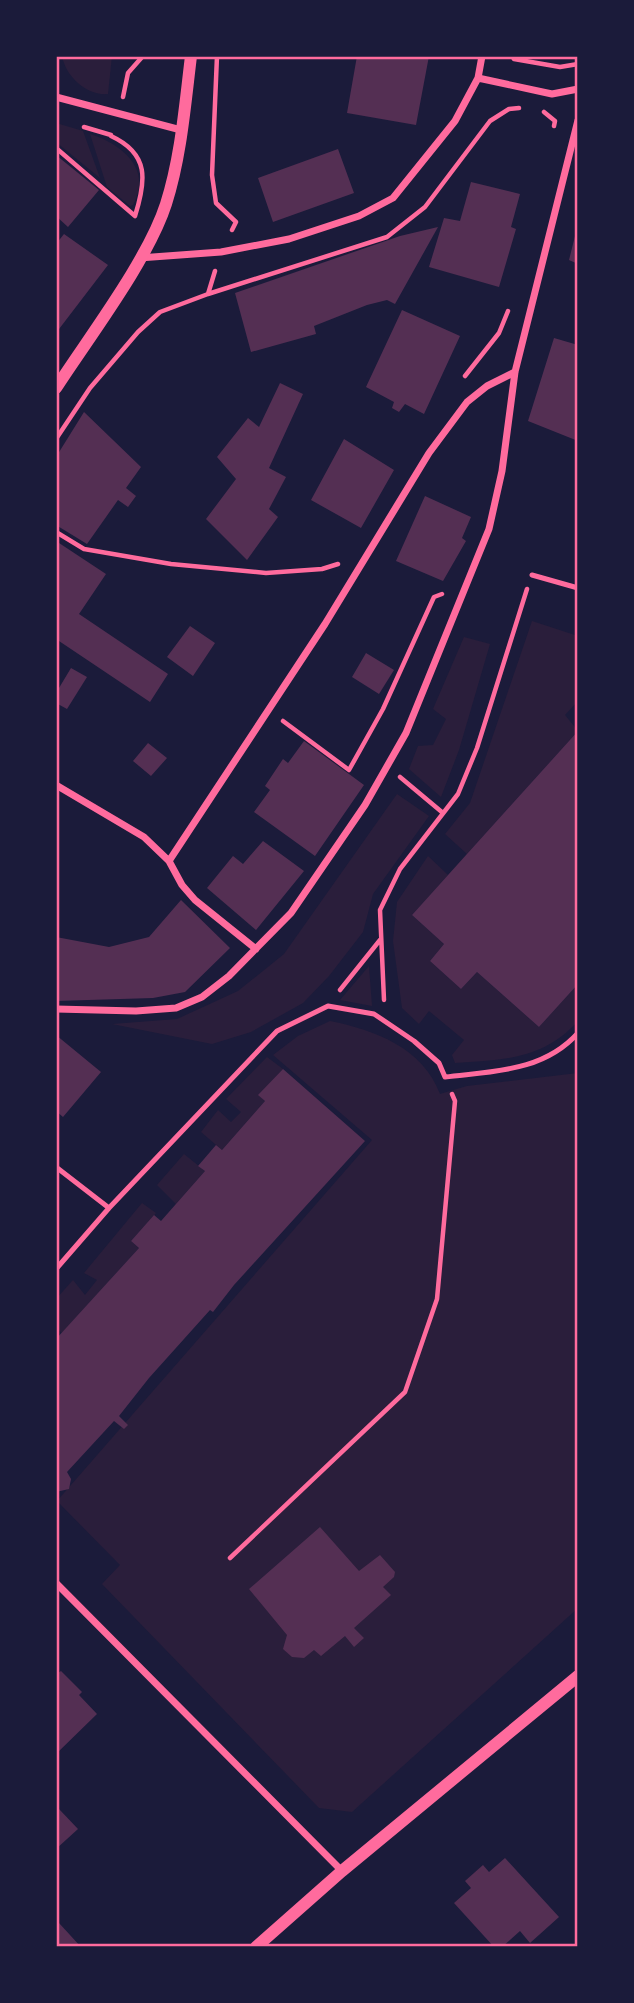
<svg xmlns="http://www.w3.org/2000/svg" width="634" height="2003" font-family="'Titillium Web',sans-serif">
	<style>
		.green { fill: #2a1e3b }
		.building { fill: #542f53 }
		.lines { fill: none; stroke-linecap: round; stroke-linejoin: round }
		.path { stroke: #ff6b9d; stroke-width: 4.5 }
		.service { stroke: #ff6b9d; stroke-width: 5 }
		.minor { stroke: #ff6b9d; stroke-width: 7 }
		.tertiary { stroke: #ff6b9d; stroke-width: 12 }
		.neatline { fill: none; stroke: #ff6b9d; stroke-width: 2.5 }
	</style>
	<rect width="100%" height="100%" fill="#1b1b3a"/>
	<path class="green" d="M62 56H112L108 94C87 96 66 77 62 56Z
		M56 123 83 131 100 178 56 142Z
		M90 134C121 144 153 168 133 205L130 206 107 187Z
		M532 621 578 636V701L565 715 578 731 467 854 445 834 470 803Z
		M464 637 490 644 459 750 441 797 409 769 418 746 433 745 446 719 433 709Z
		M397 794 429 816 373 894 363 932 329 976 303 1003 251 1032 212 1044 112 1024 177 1019 238 991 284 954Z
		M428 856 448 875 412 915 444 944 430 961 461 989 477 972 539 1027 578 984V1021C544 1059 504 1060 455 1063L452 1055 464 1040 429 1011 419 1024 402 1008 393 941 397 902Z
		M369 966 372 1006 340 1000Z
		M330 1021C375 1030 423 1048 440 1094L467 1086 578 1073V1608L352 1812 319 1808 102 1584 120 1565 57 1501 372 1140 273 1055 298 1036Z
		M267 1057 283 1069 259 1095 265 1101 222 1150 201 1132 218 1110 231 1122 241 1112 226 1099Z
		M184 1154 205 1171 176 1204 157 1185Z
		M142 1203 156 1213 131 1241 139 1248 62 1333 56 1328V1299L73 1280 85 1295 97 1280 84 1273Z"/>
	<path class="building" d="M357 56H429L416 125 347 113Z
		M338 149 354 193 273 222 258 178Z
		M56 155 99 190 68 227 56 216Z
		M471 182 520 194 511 227 516 229 499 287 429 267 444 218 460 221Z
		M438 227 395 304 387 300 367 305 314 326 316 334 251 352 235 293 400 236Z
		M577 228H578V264L569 260Z
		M64 234 108 265 56 333V244Z
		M402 310 460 336 424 414 405 404 399 412 392 408 394 402 366 387Z
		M554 338 578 345V441L528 421Z
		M280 383 303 394 269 468 286 477 269 509 278 517 247 560 206 519 236 479 217 457 248 418 259 427Z
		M84 412 141 467 126 488 136 496 128 507 118 500 87 544 56 525V457Z
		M344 439 394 470 361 528 311 500Z
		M425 496 471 517 462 538 466 541 443 581 396 561Z
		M56 541 106 574 79 614 168 674 150 702 56 639Z
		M190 626 215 643 193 676 167 657Z
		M366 653 394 670 379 694 352 677Z
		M71 668 87 677 67 709 56 703V693Z
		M578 731V984L539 1027 477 972 461 989 430 961 444 944 412 915Z
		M304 741 364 785 315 856 254 812 270 790 265 786 283 759 288 763Z
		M148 743 167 758 151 776 133 761Z
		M263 841 304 871 256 930 207 888 233 856 243 864Z
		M181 900 230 948 185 992 153 998 56 1001V937L109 947 149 937Z
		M56 1035 101 1072 63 1117 56 1111Z
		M283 1069 365 1141 234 1285 213 1312 210 1310 149 1378 119 1416 128 1425 124 1429 114 1421 67 1472 71 1479 69 1489 56 1492V1339L139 1248 131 1241 154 1215 161 1221 205 1171 198 1166 216 1145 222 1150 265 1101 258 1095Z
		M320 1527 359 1571 380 1555 395 1572 394 1577 383 1587 391 1595 354 1628 364 1638 354 1647 345 1636 321 1656 314 1650 304 1658 292 1657 283 1649 287 1635 249 1589Z
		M56 1671 58 1673 61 1671 82 1692 79 1695 97 1714 56 1754Z
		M59 1809 78 1829 56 1849V1812Z
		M505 1858 559 1917 530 1943 520 1931 502 1947H494L454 1903 471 1888 465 1881 483 1865 489 1872Z
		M58 1921 59 1923 81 1947H56Z"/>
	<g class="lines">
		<path class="path" d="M217 56 212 175 216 203 236 222 232 230
			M512 56 514 59 560 67 578 64
			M123 97 128 73 143 56
			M544 112 555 121 554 126
			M84 127 111 135
			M56 148 135 216C146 181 150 154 111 136
			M208 294 387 237 425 207 490 121 509 109 519 108
			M465 376 499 333 508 311
			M56 439 90 388 138 332 160 312 208 294 215 271
			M56 532 84 549 171 564 266 573 322 569 338 564
			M283 721 349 770 383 709 434 597 442 594
			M400 777 443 813
			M340 990 380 940
			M384 1000 380 910 400 869 458 794 477 748 527 589
			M230 1558 405 1392 437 1299 455 1101 452 1094"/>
		<path class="service" d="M532 575 578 588
			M56 1167 109 1208 56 1269
			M109 1208 277 1031 328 1006 374 1014 414 1041 439 1063 445 1077C493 1071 543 1072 578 1033"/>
		<path class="minor" d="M478 78 552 94 578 89
			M56 97 181 130
			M139 258 221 252 289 239 359 216 393 198 455 121 478 78 482 56
			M56 785 144 837 169 861 182 885 195 900 256 949
			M169 861 325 624 429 453 467 402 487 386 515 372
			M56 1009 136 1011 176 1008 202 997 229 976 291 913 365 805 406 733 489 529 502 471 515 372 578 120
			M56 1583 342 1871"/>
		<path class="tertiary" d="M56 388C89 337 148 260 166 204 181 157 185 105 191 56
			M256 1947 342 1871 578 1676"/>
	</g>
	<rect width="634" height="2003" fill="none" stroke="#1b1b3a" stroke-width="116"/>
	<rect x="58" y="58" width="518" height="1887" class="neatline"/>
</svg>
